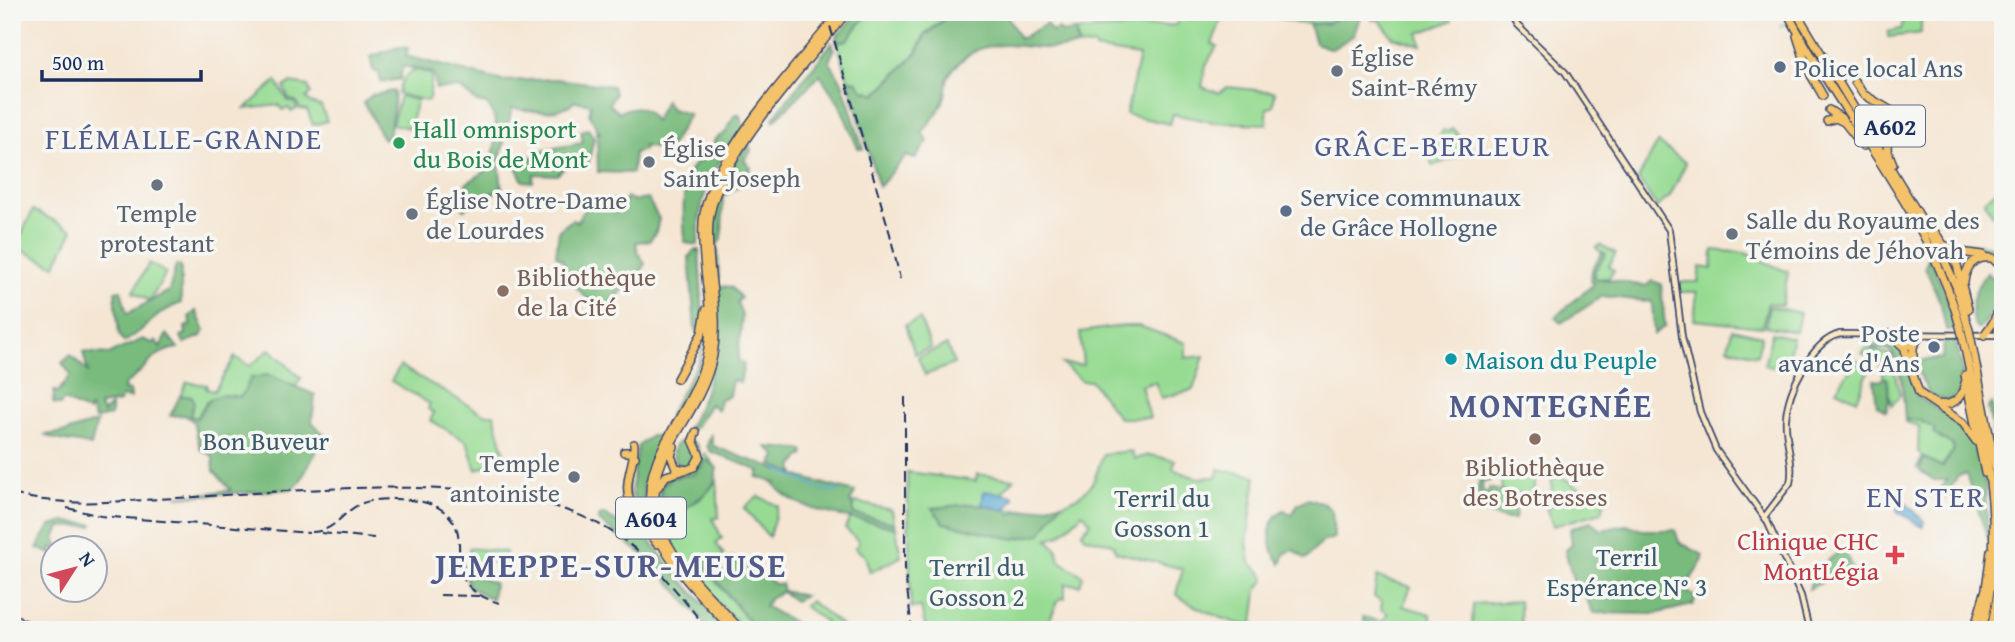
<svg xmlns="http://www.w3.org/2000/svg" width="2015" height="642" font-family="'Gentium Book Plus',serif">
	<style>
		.green { fill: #97db93; stroke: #598578; stroke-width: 2 }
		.forest { fill: #79bb7d; stroke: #4a756e; stroke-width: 2 }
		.water { fill: #5aa9d4; stroke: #3a6c99; stroke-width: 2 }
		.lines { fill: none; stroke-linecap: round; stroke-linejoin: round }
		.stream { stroke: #5aa9d4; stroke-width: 2 }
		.secondary-casing { stroke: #3c4a70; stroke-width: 8 }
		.highway-casing { stroke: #3c4a70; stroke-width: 10 }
		.secondary { stroke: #fae7c3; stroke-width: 4.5 }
		.highway { stroke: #f3c26a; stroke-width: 7 }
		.rail { stroke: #1b2f5e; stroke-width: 2; stroke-dasharray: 10 5; stroke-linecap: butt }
		.highway-bridge-casing { stroke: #3c4a70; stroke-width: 10; stroke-linecap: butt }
		.highway-bridge { stroke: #f3c26a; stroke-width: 7 }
		.service-dot { fill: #5c6f8a; stroke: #f6f6f2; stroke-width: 2.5 }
		.worship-dot { fill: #6b7280; stroke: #f6f6f2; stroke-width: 2.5 }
		.leisure-dot { fill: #2e9e5b; stroke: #f6f6f2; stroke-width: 2.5 }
		.education-dot { fill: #8d6e63; stroke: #f6f6f2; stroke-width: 2.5 }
		.culture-dot { fill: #0f9aa8; stroke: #f6f6f2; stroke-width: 2.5 }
		.health-dot { fill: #e0444e; stroke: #f6f6f2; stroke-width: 2.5 }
		.labels { text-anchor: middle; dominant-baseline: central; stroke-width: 7; stroke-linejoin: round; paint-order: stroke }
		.shield { fill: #f6f6f2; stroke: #5d6b8a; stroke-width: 2 }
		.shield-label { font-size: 24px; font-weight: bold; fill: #1b2f5e }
		.worship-label { font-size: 26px; fill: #5b616d; stroke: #f6f6f2; text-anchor: start }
		.service-label { font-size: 26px; fill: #4e5e75; stroke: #f6f6f2; text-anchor: start }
		.leisure-label { font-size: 26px; fill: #27864d; stroke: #f6f6f2; text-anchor: start }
		.education-label { font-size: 26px; fill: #785e54; stroke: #f6f6f2; text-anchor: start }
		.culture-label { font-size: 26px; fill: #0d838f; stroke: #f6f6f2; text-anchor: start }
		.park-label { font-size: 26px; fill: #3a5a6b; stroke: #f6f6f2 }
		.health-label { font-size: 26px; fill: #be3a42; stroke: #f6f6f2; text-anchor: end }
		.quarter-label { font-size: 30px; letter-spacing: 2px; fill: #525b8a; stroke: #f6f6f2 }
		.district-label { font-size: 33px; font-weight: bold; letter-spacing: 2px; fill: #525b8a; stroke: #f6f6f2 }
	</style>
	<rect width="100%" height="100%" fill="#f6f6f2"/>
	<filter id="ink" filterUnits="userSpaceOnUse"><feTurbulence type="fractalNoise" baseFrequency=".0143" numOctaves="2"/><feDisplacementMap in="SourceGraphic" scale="14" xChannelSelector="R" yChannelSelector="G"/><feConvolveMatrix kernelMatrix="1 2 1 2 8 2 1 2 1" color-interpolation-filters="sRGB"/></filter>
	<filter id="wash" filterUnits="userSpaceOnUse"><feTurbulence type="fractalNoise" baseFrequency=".00686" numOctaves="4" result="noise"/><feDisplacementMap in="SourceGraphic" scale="28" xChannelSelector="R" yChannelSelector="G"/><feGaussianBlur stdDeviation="1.57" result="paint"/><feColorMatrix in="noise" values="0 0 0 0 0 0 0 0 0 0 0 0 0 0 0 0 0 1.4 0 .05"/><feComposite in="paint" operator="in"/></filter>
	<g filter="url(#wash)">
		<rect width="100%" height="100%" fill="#f5e6d3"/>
		<path class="green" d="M870 12H952L924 35 917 52 876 94 863 90 856 81 848 79 837 42 847 40Z
			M1181 12H1187L1188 19 1216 16 1221 21 1212 44 1217 46 1206 65 1202 87 1219 93 1227 87 1275 92 1273 107 1267 108V124L1213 122 1173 114 1170 124 1129 115 1126 114 1139 56 1095 49 1094 45 1079 47 1076 31 1176 25Z
			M1263 12H1347C1324 31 1288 24 1263 12Z
			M1374 12H1449L1452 21 1419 33 1421 45 1393 37 1379 20H1372Z
			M1921 15V33L1888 37V32L1901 29 1904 18Z
			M418 70 432 75 429 99 426 101 398 94C399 82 406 72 418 70Z
			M276 81 288 101 295 103 297 109 291 112 289 108 282 110 279 105 245 109Z
			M290 83 308 86 311 94 306 98 310 103 321 106 327 121 313 125 307 110 300 109 296 101 289 100 284 87Z
			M400 96 417 100 409 128 392 124Z
			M1452 128 1474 151 1432 166 1430 157 1443 130 1448 132Z
			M1658 142 1686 163 1670 196 1657 207 1638 179Z
			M2003 185V210L1993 216 1984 201Z
			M33 210 73 230 55 266 15 247Z
			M1600 245 1616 253 1609 266 1614 270 1609 278 1594 279 1595 270 1605 255 1596 248Z
			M1713 250 1745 253 1788 272 1782 305 1768 303 1762 327 1694 320 1697 292H1679L1677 282H1698L1700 267 1712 269Z
			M149 263 166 273 150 301 133 292Z
			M1769 306 1800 313 1796 332 1765 326Z
			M920 319 931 348 915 354 905 325Z
			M1122 326H1139L1186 343V358L1204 356 1193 390 1161 398 1155 382 1141 386 1150 418H1119L1091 381H1082L1062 364 1083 365 1080 332Z
			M1732 329 1762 336 1757 355 1728 348Z
			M1772 333 1793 338 1785 370 1764 365Z
			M947 345 954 364 925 375 918 357Z
			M1866 348 1891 355 1900 395 1892 405 1880 364H1887L1862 353Z
			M270 349 301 378 295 387 268 375 241 397 206 402 197 418 190 416 192 396H180L187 382 207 385 206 389 214 391 235 357 250 366Z
			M1857 360 1869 370 1857 400 1836 390Z
			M400 366 484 414H494L506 459 476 470 467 442 430 420 434 413 428 409 430 404 391 381Z
			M1905 420H1919L1936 429 1934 433 1952 445 1954 450 1941 467 1925 458 1916 469 1923 457 1918 453 1919 426 1905 422Z
			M1131 451 1135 459 1149 455 1175 460 1173 469 1196 478 1217 477 1218 469 1256 476 1247 542 1250 563 1260 571 1265 579 1257 590 1253 624C1237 628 1189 605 1176 594L1183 569 1116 552 1113 544 1085 537 1082 532 1091 523 1083 513 1060 535 1047 539 1057 549 1060 561 1083 576 1080 585 1065 584V598L1059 599 1045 630H926L921 607 911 608 907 472 976 481 977 474 1014 479 1002 493 985 492 982 505C1012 513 1069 513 1091 485 1097 477 1099 464 1103 454Z
			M705 453 716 467 704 462 695 474 672 478 662 486 668 507C694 508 702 500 717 480L719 518H712L722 538 716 543 724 555 715 562 712 560 710 574 756 630H745C712 594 639 534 663 480L695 469Z
			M1502 473 1535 476 1533 495 1501 492Z
			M1560 476 1595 497 1605 499 1602 512 1553 526 1546 508H1551L1552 479Z
			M758 496 778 506 769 537 744 508Z
			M855 502 892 510 894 523 852 514Z
			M851 517 896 528 901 557 870 572 865 556 855 548 859 542 845 528Z
			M469 548 506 552 505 567 500 563 468 560Z
			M1377 577 1411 587 1403 606 1431 614V626H1423L1421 630H1386L1364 621 1363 617 1382 622 1388 614 1381 609 1382 602 1374 597Z
			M810 601 841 625 839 630 822 629 826 622 804 606Z
			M1519 601 1521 626 1472 627 1473 604Z"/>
		<path class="forest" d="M858 12H869L847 40 837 42 836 37Z
			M953 12H1005L1020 39 1046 24 1052 32 1059 29 1062 33 1075 31 1078 46C1028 57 985 23 949 75 945 82 947 89 945 96 941 111 931 121 922 133L928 141 915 159 906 156 879 187 848 80 856 81 863 90 877 94 918 52 925 36Z
			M1347 12 1361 13 1354 35 1332 49 1315 43 1309 24H1326Z
			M832 43 834 50 829 61 842 82 863 149 858 148 840 105 820 75 774 121 773 118Z
			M399 47 408 48 406 56 502 81 557 79 612 86 615 94 609 104 619 112C637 105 643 105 655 121L665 100 671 109 689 114 668 151 643 146V150L634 153 632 173 598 172 597 132 600 134 589 114 591 104 575 101C558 116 533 111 512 108L499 163 502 188 464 209 460 204 466 184 490 168C496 144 502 125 487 104L477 102 460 88 436 89 434 73 403 66 400 79 381 82 379 73 373 70 370 57Z
			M394 91C396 105 390 118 390 133L384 139C375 128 373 114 363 103L372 95Z
			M739 114 744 127C713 169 698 191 698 245L685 243C684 217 676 162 710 156L715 139 725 133 734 116Z
			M588 129 594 138 588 164 575 158 557 175 534 174 533 182 523 181 514 163 516 156 526 155 533 158 543 150 583 143 581 131Z
			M749 144 751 151 744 160 751 168 741 185 723 197 722 238 718 244 712 245C713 213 717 193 735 167L732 165Z
			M591 197 624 202 626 197 635 201 648 199 659 219 656 232 649 241 636 242 638 253 645 264 643 269 611 303 598 310 563 273V260L556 255 559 230 572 220 577 222Z
			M1947 236C1962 248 1986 240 2003 251V260C1985 246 1961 256 1944 238Z
			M712 249H718L719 286 731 287 741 298 737 302 742 316 738 360 744 365 740 382 732 380 729 396 720 399 718 410 710 404 695 427 687 429C724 367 718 317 712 249Z
			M694 250H699L703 319 699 333 695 328 689 257Z
			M1602 252 1606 254 1595 270 1594 279C1612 278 1628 284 1646 286L1652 281 1661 284 1665 326 1654 334 1652 302 1603 296 1561 323 1555 317 1594 284 1590 281 1592 270Z
			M1929 256 1946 297 1954 330H1946L1941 304 1925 267Z
			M176 265 181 267V303C154 313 147 329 124 342L119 335 115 291 121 290 127 314 169 291Z
			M1987 273 1999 285C1996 299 1991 322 1978 329 1964 314 1975 286 1987 273Z
			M196 311 205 331 200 337 184 343 181 336 186 334 185 327 191 325 189 317Z
			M705 332 698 377 672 424 669 414 700 359Z
			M167 334 178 348C151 351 144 373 125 384L124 390 130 391 131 398 121 397 120 402 99 405 103 413 111 406V416L95 419 90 408 88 412 64 400 60 405 53 403 54 391 58 392 71 375 62 363 71 355 88 372 83 352 109 354 143 339 151 343 156 341 160 347Z
			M1882 338 1899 345 1917 396 1963 426 1977 448 1985 483 1988 539 1966 474 1958 476 1944 498 1940 489 1948 480H1934L1919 470 1925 458 1942 467 1954 450 1952 445 1933 433 1935 429 1919 420H1905C1904 405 1902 357 1889 350 1884 348 1878 349 1872 349V346L1880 344Z
			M1945 338H1955L1963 371 1958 397 1946 401 1929 394 1916 367 1920 361 1942 358Z
			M268 375 315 395 312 422 325 436 299 483 292 489 176 497 231 490 214 471 213 456 200 449 194 422 185 415 170 416 180 396H192L194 403 190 416 197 418C210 395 215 392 241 397L251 378Z
			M1883 378H1887L1889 401 1886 411 1877 406 1874 380 1880 381Z
			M1992 403 2003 441V482L1988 407Z
			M97 422 91 446C79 442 53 441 45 435L66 432Z
			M711 434 713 446C760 465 806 480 855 492L850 503 854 504 853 514 894 523 896 528C862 517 798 516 775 485L776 483 757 477 760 471 710 451 707 446Z
			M651 436H665L644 480 643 515 646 525C626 494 632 479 638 446Z
			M673 453a13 13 0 1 1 26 0a13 13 0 1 1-26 0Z
			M767 447 803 450 804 456H801L793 467 795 474 772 465 776 455Z
			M707 460 716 467C718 489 703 496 687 507L682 519H676L673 509 661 501 662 486 672 478 695 474Z
			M628 471C621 528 693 591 729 630H711L652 562 599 521V516L604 515 625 527 628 524C623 503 616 491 628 471Z
			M1493 471 1490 481 1482 483 1483 493H1489V488L1508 493 1509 510H1516L1515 519C1483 520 1471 502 1482 472Z
			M1307 499 1323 503 1332 511 1334 538 1322 542 1306 559 1294 550 1285 553 1281 564C1268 549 1264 520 1284 510L1292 515 1298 504Z
			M1061 503 1041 534 1013 539 944 523 932 508 971 504 1007 509 1010 514Z
			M1591 521 1601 530 1626 525 1643 530H1675L1679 542 1703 555V560L1684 590 1696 597 1693 605 1654 614 1593 613 1581 586 1575 587 1565 550 1572 545 1570 529Z
			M65 522 93 524 92 526 60 527 55 539 59 547 52 548V554L37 548 50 526Z
			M1844 548 1854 574 1832 577 1809 589 1813 572Z
			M733 557 736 561 752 565 774 584H781L783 591 804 596 795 601 782 592 770 598 765 606 806 630H756L702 562 712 560 724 574 730 568 727 561Z
			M463 565 473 575 494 583 492 599 469 587Z"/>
		<path class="water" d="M984 491 1014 496V499L1005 510 982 505Z
			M1904 501 1924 521 1923 527 1897 511V506Z"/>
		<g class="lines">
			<path class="stream" d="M1780 27 1787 22
				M776 468 823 490 840 491"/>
		</g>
	</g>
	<g filter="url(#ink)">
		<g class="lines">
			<defs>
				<path id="secondary" d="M1509 12 1517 25 1565 72 1669 230 1682 337 1700 412 1716 450 1767 521 1801 596 1809 630
					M1765 516 1790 483C1795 462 1784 439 1786 418 1788 390 1812 341 1840 334L2003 335
					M12 619H18L20 623 18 628H12
					M20 621 43 630"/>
				<path id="highway" d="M1787 12C1841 116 1932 216 1961 330
					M1796 12 1939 248 1956 286 1969 330
					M1797 36 1808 70 1823 96
					M1855 82 1863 94 1890 110 1887 149 1893 164
					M1829 110 1841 118 1863 146
					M1827 121 1836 118 1842 121
					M1866 122 1878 129 1889 119
					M1934 231 1957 265 1968 309
					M1947 246 1960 252 1983 255
					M1964 282C1966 265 1975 256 1992 258L2003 268
					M1889 334 1904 347
					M1908 335 1905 350 1919 393 1963 423 1976 441
					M1908 335 1913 348V367
					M1984 335 1993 323 2003 298
					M1998 335 2000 311
					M1963 339C1983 436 2009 531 1982 630
					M1971 339 2003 508
					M1913 347 1921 334
					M1965 375 1985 473
					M677 379 702 333 706 310
					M1934 403C1951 408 1962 400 1965 383
					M634 444C635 458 629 469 628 483 625 506 644 526 657 544
					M674 446 671 456 676 468 687 470 694 467 700 456 693 440 696 432
					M624 452H630L635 457
					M658 487 666 476 682 471
					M733 630C682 575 621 525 664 445 680 415 700 388 707 354 716 310 700 267 703 222 708 157 799 64 840 12
					M741 630C692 576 624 525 670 445 687 416 707 388 713 355 721 310 705 266 709 222 714 160 807 63 847 12
					M1974 630 1986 589 1991 551
					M1991 630 2003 565
					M1998 630 2003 601"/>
			</defs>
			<use href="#secondary" class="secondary-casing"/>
			<use href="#highway" class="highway-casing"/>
			<use href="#secondary" class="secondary"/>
			<use href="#highway" class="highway"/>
			<path class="rail" d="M826 12 890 234 900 279
				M905 397V572L912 630
				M12 494C66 508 120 501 175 498 297 492 509 465 612 532 651 557 679 594 708 630
				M67 508 101 516 309 533
				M311 532C335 532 341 513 360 504 378 496 423 498 439 508 484 535 428 581 499 603
				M321 533 374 538
				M440 595 479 596"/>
			<defs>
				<path id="highway-bridge" d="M1961 330 1963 339
					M1969 330 1971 339"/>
			</defs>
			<use href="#highway-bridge" class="highway-bridge-casing"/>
			<use href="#highway-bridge" class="highway-bridge"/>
		</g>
	</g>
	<g class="service-dot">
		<circle cx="1780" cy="67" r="7"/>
		<circle cx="1286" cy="211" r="7"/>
		<circle cx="1934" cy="347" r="7"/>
	</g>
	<g class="worship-dot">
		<circle cx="1337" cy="71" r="7"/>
		<circle cx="649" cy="162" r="7"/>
		<circle cx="157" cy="185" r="7"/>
		<circle cx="412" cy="214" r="7"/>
		<circle cx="1732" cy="234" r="7"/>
		<circle cx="574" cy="477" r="7"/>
	</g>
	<circle class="leisure-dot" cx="399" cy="143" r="7"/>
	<g class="education-dot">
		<circle cx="503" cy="291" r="7"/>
		<circle cx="1535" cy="439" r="7"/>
	</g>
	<circle class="culture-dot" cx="1451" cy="359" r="7"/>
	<path class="health-dot" d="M1891.5 544.5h7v7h7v7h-7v7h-7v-7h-7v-7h7z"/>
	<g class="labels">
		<g class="shield">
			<rect x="1855" y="105.5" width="70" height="41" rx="5"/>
			<rect x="616" y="497.5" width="70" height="41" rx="5"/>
		</g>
		<g class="shield-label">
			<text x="1890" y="126">A602</text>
			<text x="651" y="518">A604</text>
		</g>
		<g class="worship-label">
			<text x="1351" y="56">Église<tspan x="1351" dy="30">Saint-Rémy</tspan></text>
			<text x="663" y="147">Église<tspan x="663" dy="30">Saint-Joseph</tspan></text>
			<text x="426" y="199">Église Notre-Dame<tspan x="426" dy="30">de Lourdes</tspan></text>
			<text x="157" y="212" text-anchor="middle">Temple<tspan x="157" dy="30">protestant</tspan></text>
			<text x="1746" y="219">Salle du Royaume des<tspan x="1746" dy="30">Témoins de Jéhovah</tspan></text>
			<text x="560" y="462" text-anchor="end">Temple<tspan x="560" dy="30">antoiniste</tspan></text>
		</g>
		<g class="service-label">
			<text x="1794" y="67">Police local Ans</text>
			<text x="1300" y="196">Service communaux<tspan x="1300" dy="30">de Grâce Hollogne</tspan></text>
			<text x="1920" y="332" text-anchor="end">Poste<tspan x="1920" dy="30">avancé d'Ans</tspan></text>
		</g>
		<g class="leisure-label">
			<text x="413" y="128">Hall omnisport<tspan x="413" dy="30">du Bois de Mont</tspan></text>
		</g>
		<g class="education-label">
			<text x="517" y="276">Bibliothèque<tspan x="517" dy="30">de la Cité</tspan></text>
			<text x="1535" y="466" text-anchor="middle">Bibliothèque<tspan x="1535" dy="30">des Botresses</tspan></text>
		</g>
		<g class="culture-label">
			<text x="1465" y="359">Maison du Peuple</text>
		</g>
		<g class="park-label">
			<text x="266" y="440">Bon Buveur</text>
			<text x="1162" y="497">Terril du<tspan x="1162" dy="30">Gosson 1</tspan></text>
			<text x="1627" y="556">Terril<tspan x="1627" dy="30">Espérance N° 3</tspan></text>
			<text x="977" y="566">Terril du<tspan x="977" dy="30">Gosson 2</tspan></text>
		</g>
		<g class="health-label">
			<text x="1879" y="540">Clinique CHC<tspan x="1879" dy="30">MontLégia</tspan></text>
		</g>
		<g class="quarter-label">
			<text x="184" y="138">FLÉMALLE-GRANDE</text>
			<text x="1433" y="145">GRÂCE-BERLEUR</text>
			<text x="1926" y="496">EN STER</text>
		</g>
		<g class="district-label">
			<text x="1551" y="405">MONTEGNÉE</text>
			<text x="611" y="565">JEMEPPE-SUR-MEUSE</text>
		</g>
	</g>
	<rect width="2015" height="642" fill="none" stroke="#f6f6f2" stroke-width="42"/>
	<g transform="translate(74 569) rotate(54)"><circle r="33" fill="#f6f6f2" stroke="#9ea6b7" stroke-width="2"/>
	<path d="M0-5L12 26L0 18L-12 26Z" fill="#d1495b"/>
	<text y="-10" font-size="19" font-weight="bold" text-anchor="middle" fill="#1b2f5e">N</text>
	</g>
	<path d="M42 70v10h159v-10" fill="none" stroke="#1b2f5e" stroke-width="3.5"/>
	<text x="52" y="70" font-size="21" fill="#1b2f5e" stroke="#f6f6f2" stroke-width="5" paint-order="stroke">500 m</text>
</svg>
